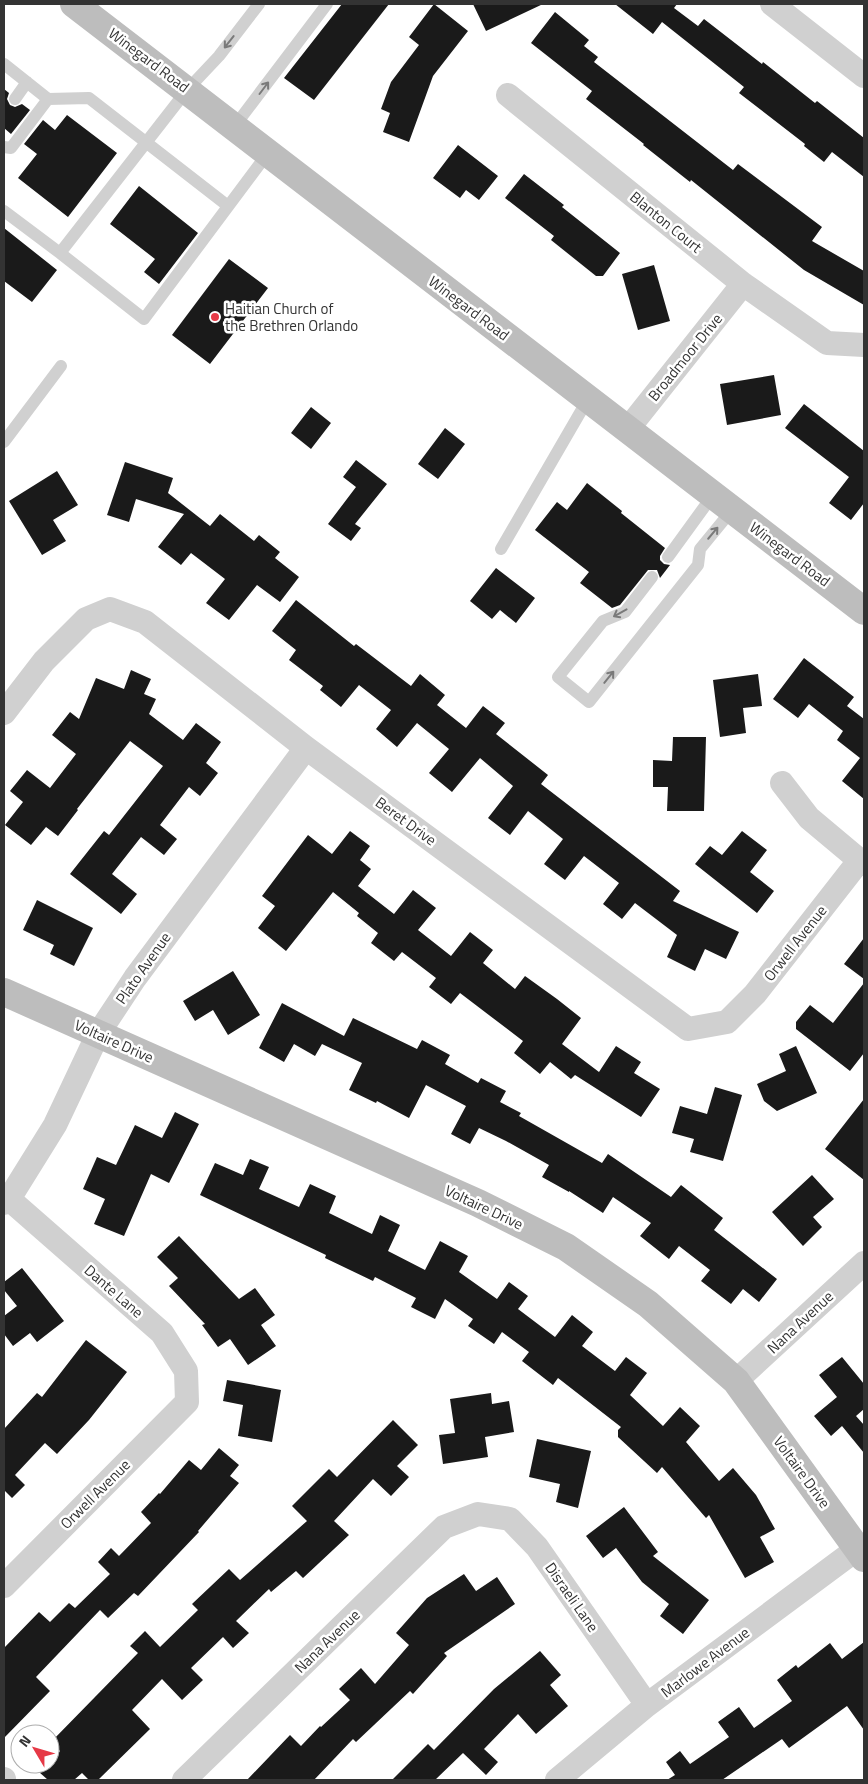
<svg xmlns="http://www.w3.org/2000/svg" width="868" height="1784" font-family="'Titillium Web',sans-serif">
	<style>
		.building { fill: #1a1a1a }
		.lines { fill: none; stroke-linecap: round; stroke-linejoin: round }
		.lane { stroke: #d0d0d0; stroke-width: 12 }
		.street { stroke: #d0d0d0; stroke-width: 24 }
		.secondary { stroke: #bdbdbd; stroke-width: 28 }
		.oneway { stroke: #7a7a7a }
		.poi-dot { fill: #e63946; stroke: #fff; stroke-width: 2 }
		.labels { text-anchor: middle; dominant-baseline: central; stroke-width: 5; stroke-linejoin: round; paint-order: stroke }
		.street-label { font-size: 15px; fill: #333; stroke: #fff }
		.poi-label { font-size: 15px; fill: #333; stroke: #fff; text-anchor: start }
	</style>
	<rect width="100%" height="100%" fill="#fff"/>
	<path class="building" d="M342 4H389L314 100 284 78Z
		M434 4 468 31 433 76 409 142 383 132 390 113 381 109 391 82 419 45 409 37Z
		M473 4H543L486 31Z
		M615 4H677L674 8 698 26 704 19 762 64 763 62 815 103 817 101 864 138V177L832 152 824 162 804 146 805 144 739 93 744 87 662 22 653 34Z
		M555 12 589 40 584 46 598 57 594 62 733 170 738 164 822 227 812 241 864 271V305L804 270 691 180 690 182 643 145 644 144 586 99 592 91 531 43Z
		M4 89 9 93 7 99 10 105 15 107 22 104 30 110 11 134 4 128Z
		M67 115 117 153 68 217 18 178 37 154 24 144 43 120 55 130Z
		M458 145 498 176 479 200 466 190 460 198 433 178Z
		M524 174 564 205 562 207 620 253 603 276H596L551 240 554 236 505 198Z
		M139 186 198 233 159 284 144 272 155 259 110 224Z
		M4 228 57 270 32 302 4 281Z
		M229 259 268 288 210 364 172 335Z
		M654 265 670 321 638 330 622 274Z
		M774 375 781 415 727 425 720 384Z
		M804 404 864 451V503L851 520 829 503 849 477 785 428Z
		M311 407 331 423 311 449 291 433Z
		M445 428 465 444 438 479 418 464Z
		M356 460 387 484 355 524 361 528 351 541 328 524 356 487 343 477Z
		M125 462 173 478 168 493 210 526 220 514 254 541 259 535 280 552 275 558 299 577 280 602 257 585 229 620 206 603 225 579 191 553 181 565 158 547 184 514 136 499 129 522 107 515Z
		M57 471 78 505 53 520 66 541 42 555 9 501Z
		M587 483 622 511 621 513 665 548 660 556V560L664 564 670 565 660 578 657 570H648L620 605 612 608 580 583 589 572 535 530 557 502 567 510Z
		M496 568 535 598 516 623 500 610 492 619 470 601Z
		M296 600 354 646 356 644 411 686 420 674 445 695 437 705 466 728 483 706 505 723 496 734 548 775 541 784 680 891 673 901 739 932 726 959 705 949 695 971 667 957 677 935 635 903 622 919 603 904 619 883 584 856 565 880 544 864 563 839 528 811 510 835 488 818 513 786 480 758 452 792 429 773 449 749 417 723 397 747 376 729 391 710 359 685 341 707 320 690 323 686 289 660 296 650 272 631Z
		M804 658 854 697 847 706 864 719V799L842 781 860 758 837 740 843 731 809 704 798 718 773 699Z
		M131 670 151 679 144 694 156 699 149 714 183 740 196 723 221 742 206 763 218 773 200 796 189 787 160 825 177 839 164 855 141 837 112 874 137 894 121 914 70 874 104 831 109 835 163 766 130 741 77 809 78 810 58 836 46 827 31 845 5 825 23 802 10 791 27 770 50 788 76 754 52 735 70 712 79 719 96 678 124 689Z
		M758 674 762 706 743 708 746 733 720 737 713 680Z
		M673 737H706L704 811H667L668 787H653V760L672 761Z
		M350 831 370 846 360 860 371 869 358 886 394 914 413 890 436 908 418 930 451 956 470 932 493 950 483 963 515 989 525 976 557 999 581 1018 562 1044 599 1072 616 1046 641 1062 634 1073 660 1089 641 1117 575 1075 571 1079 550 1062 540 1074 514 1053 523 1041 460 993 451 1004 429 987 436 978 402 952 394 961 371 943 378 933 357 916 359 913 333 892 286 951 258 928 275 906 262 896 308 835 332 854Z
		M742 831 767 850 750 872 774 891 757 913 695 864 710 846 722 855Z
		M37 900 93 928 74 966 50 954 54 945 23 930Z
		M864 938V979L844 964Z
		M233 971 260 1015 228 1035 213 1010 195 1021 183 1001Z
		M864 983V1053L850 1071 796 1029V1022L810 1005 833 1023Z
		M282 1003 344 1036 353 1018 417 1049 422 1040 450 1055 445 1064 478 1083 481 1078 506 1091 500 1102 521 1113 519 1116 602 1163 608 1154 671 1197 681 1185 723 1218 714 1230 777 1279 759 1302 743 1289 731 1304 701 1281 710 1270 679 1246 669 1259 640 1236 651 1223 613 1197 603 1213 569 1191V1192L542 1177 549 1165 506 1141 479 1128 470 1144 451 1134 466 1106 426 1085 409 1118 377 1101 376 1103 349 1090 362 1063 322 1044 315 1056 294 1044 284 1062 259 1048Z
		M796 1046 817 1093 777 1111 764 1101 757 1084 786 1071 779 1054Z
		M715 1087 742 1095 723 1161 690 1152 694 1139 672 1133 680 1106 707 1114Z
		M864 1099V1180L825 1149Z
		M175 1112 199 1124 169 1183 151 1174 124 1236 94 1224 105 1199 83 1189 97 1157 116 1165 135 1125 162 1138Z
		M250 1159 269 1167 259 1189 299 1207 310 1184 336 1196 329 1213 372 1234 380 1215 400 1225 388 1251 425 1270 440 1241 468 1256 459 1272 497 1299 509 1282 528 1296 518 1309 555 1337 572 1315 593 1332 582 1346 615 1371 626 1357 647 1373 630 1395 663 1426 680 1407 700 1426 686 1442 719 1481 733 1468 756 1495 775 1529 760 1537 774 1562 745 1578 709 1515 706 1518 662 1467 657 1473 618 1437V1430L621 1427 558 1378 553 1385 522 1361 529 1352 502 1332 494 1344 468 1326 473 1319 445 1299 435 1319 411 1307 416 1298 375 1277 373 1281 325 1258 326 1255 200 1195 215 1163 243 1175Z
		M812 1175 834 1199 813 1217 822 1227 803 1246 772 1212Z
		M179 1236 239 1299 255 1288 275 1315 261 1325 276 1346 248 1365 230 1339 218 1347 202 1325 205 1324 169 1286 178 1278 157 1257Z
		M22 1268 64 1321 37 1342 30 1333 13 1346 4 1334V1316L17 1306 4 1290V1282Z
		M86 1340 127 1372 89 1420 57 1454 45 1443 15 1475 25 1485 12 1498 4 1490V1429L37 1393 42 1397Z
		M842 1357 864 1384V1409L856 1416 864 1425V1453L842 1426 831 1436 814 1416 837 1397 819 1375Z
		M227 1380 281 1390 272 1442 238 1436 243 1405 223 1401Z
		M491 1393 492 1404 509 1401 514 1432 485 1437 488 1457 443 1464 439 1435 455 1433 450 1399Z
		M393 1420 418 1445 397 1466 409 1477 391 1496 373 1479 334 1521 349 1535 303 1578 296 1571 271 1592 269 1589 236 1621 249 1633 233 1648 223 1637 191 1668 203 1680 182 1700 162 1679 132 1710 150 1729 98 1780H89L82 1773 74 1780H48L39 1772 47 1764H50V1761L60 1751 51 1742 138 1653 130 1646 145 1631 160 1647 198 1610 192 1604 229 1569 240 1580 307 1521 292 1506 329 1469 337 1477Z
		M537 1439 591 1451 578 1508 556 1502 560 1484 529 1477Z
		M219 1448 239 1465 230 1476 239 1483 198 1531 199 1532 138 1596 134 1593 108 1618 100 1610 36 1677 50 1691 4 1738V1648L39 1612 50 1622 69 1603 75 1608 110 1574 98 1562 111 1548 119 1556 151 1523 141 1512 159 1493 160 1494 189 1460 201 1470Z
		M624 1507 658 1552 653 1556 709 1600 683 1634 660 1616 669 1604 642 1582 616 1548 603 1558 586 1536Z
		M464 1574 476 1591 497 1577 515 1604 444 1653 447 1656 413 1694 410 1691 356 1742 353 1739 314 1780H247L290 1735 301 1746 320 1726 321 1727 350 1700 339 1689 361 1668 375 1684 409 1645 396 1633 427 1598Z
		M864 1642V1730L847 1706 789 1748 782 1739 722 1780H667L675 1775 666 1762 680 1751 690 1764 729 1737 718 1722 739 1707 754 1728 792 1701 777 1680 796 1665 798 1668 830 1643 842 1659Z
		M540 1651 561 1675 550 1685 568 1706 536 1734 518 1714 484 1749 498 1762 486 1775 463 1753 435 1780H392L428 1744 434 1750 494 1689Z"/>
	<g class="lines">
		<path class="lane" d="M4 64 48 99 11 148 4 147
			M15 99 27 82
			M48 99 89 98 228 206
			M234 127 327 4
			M4 211 60 253 144 319 268 153
			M60 253 187 90 219 56 259 4
			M4 442 61 366
			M501 549 588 399
			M668 557 713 495
			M652 577 625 612 603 621 558 677 589 702 698 565 700 549 732 510"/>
		<path class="street" d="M772 4 864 76
			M508 95 743 284 827 343 864 345
			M627 430 743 284
			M4 713 44 661 86 619 110 609 145 622 306 748 688 1029 727 1022 755 994 859 861
			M782 783 809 818 864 864
			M4 1203 9 1199 55 1125 98 1034 135 978 306 748
			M736 1381 864 1263
			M4 1586 187 1402 186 1371 162 1333 9 1199
			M4 1779V1780
			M184 1780 444 1527 478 1514 510 1519 537 1547 647 1705
			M557 1780 647 1705 857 1549"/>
		<path class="secondary" d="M74 4 864 611
			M4 992 478 1203 566 1247 648 1304 736 1381 864 1558"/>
	</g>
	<defs><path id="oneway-shaft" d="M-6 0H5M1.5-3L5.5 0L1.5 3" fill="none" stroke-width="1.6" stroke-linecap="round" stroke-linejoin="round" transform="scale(1.25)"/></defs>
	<g class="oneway">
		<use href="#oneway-shaft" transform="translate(229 42) rotate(128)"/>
		<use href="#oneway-shaft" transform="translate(264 88) rotate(-53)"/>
		<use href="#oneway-shaft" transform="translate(713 533) rotate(-50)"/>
		<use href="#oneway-shaft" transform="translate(620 613) rotate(151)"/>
		<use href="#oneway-shaft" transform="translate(609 677) rotate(-51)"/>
	</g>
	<circle class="poi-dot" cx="215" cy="317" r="5"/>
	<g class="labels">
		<g class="street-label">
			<text transform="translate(149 60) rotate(37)">Winegard Road</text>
			<text transform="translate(666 222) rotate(39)">Blanton Court</text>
			<text transform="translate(469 308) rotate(37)">Winegard Road</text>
			<text transform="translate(685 357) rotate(-51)">Broadmoor Drive</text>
			<text transform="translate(790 554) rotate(37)">Winegard Road</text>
			<text transform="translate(406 821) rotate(36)">Beret Drive</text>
			<text transform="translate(795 943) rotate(-52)">Orwell Avenue</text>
			<text transform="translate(143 968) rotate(-55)">Plato Avenue</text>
			<text transform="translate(114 1041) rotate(24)">Voltaire Drive</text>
			<text transform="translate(484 1207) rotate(25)">Voltaire Drive</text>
			<text transform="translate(114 1291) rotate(41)">Dante Lane</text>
			<text transform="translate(800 1322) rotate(-43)">Nana Avenue</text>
			<text transform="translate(802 1472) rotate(54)">Voltaire Drive</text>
			<text transform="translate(95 1494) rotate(-45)">Orwell Avenue</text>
			<text transform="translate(572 1597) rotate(55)">Disraeli Lane</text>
			<text transform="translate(327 1641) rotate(-44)">Nana Avenue</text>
			<text transform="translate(705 1662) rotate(-37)">Marlowe Avenue</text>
		</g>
		<g class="poi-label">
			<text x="225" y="308">Haitian Church of<tspan x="225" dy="17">the Brethren Orlando</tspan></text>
		</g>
	</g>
	<rect width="868" height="1784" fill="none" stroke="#333333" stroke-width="10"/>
	<g transform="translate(35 1749) rotate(308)"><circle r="24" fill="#ffffff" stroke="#adadad"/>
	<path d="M0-4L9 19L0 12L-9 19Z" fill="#e63946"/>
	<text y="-8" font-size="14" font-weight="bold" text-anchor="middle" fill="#333333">N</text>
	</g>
</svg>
